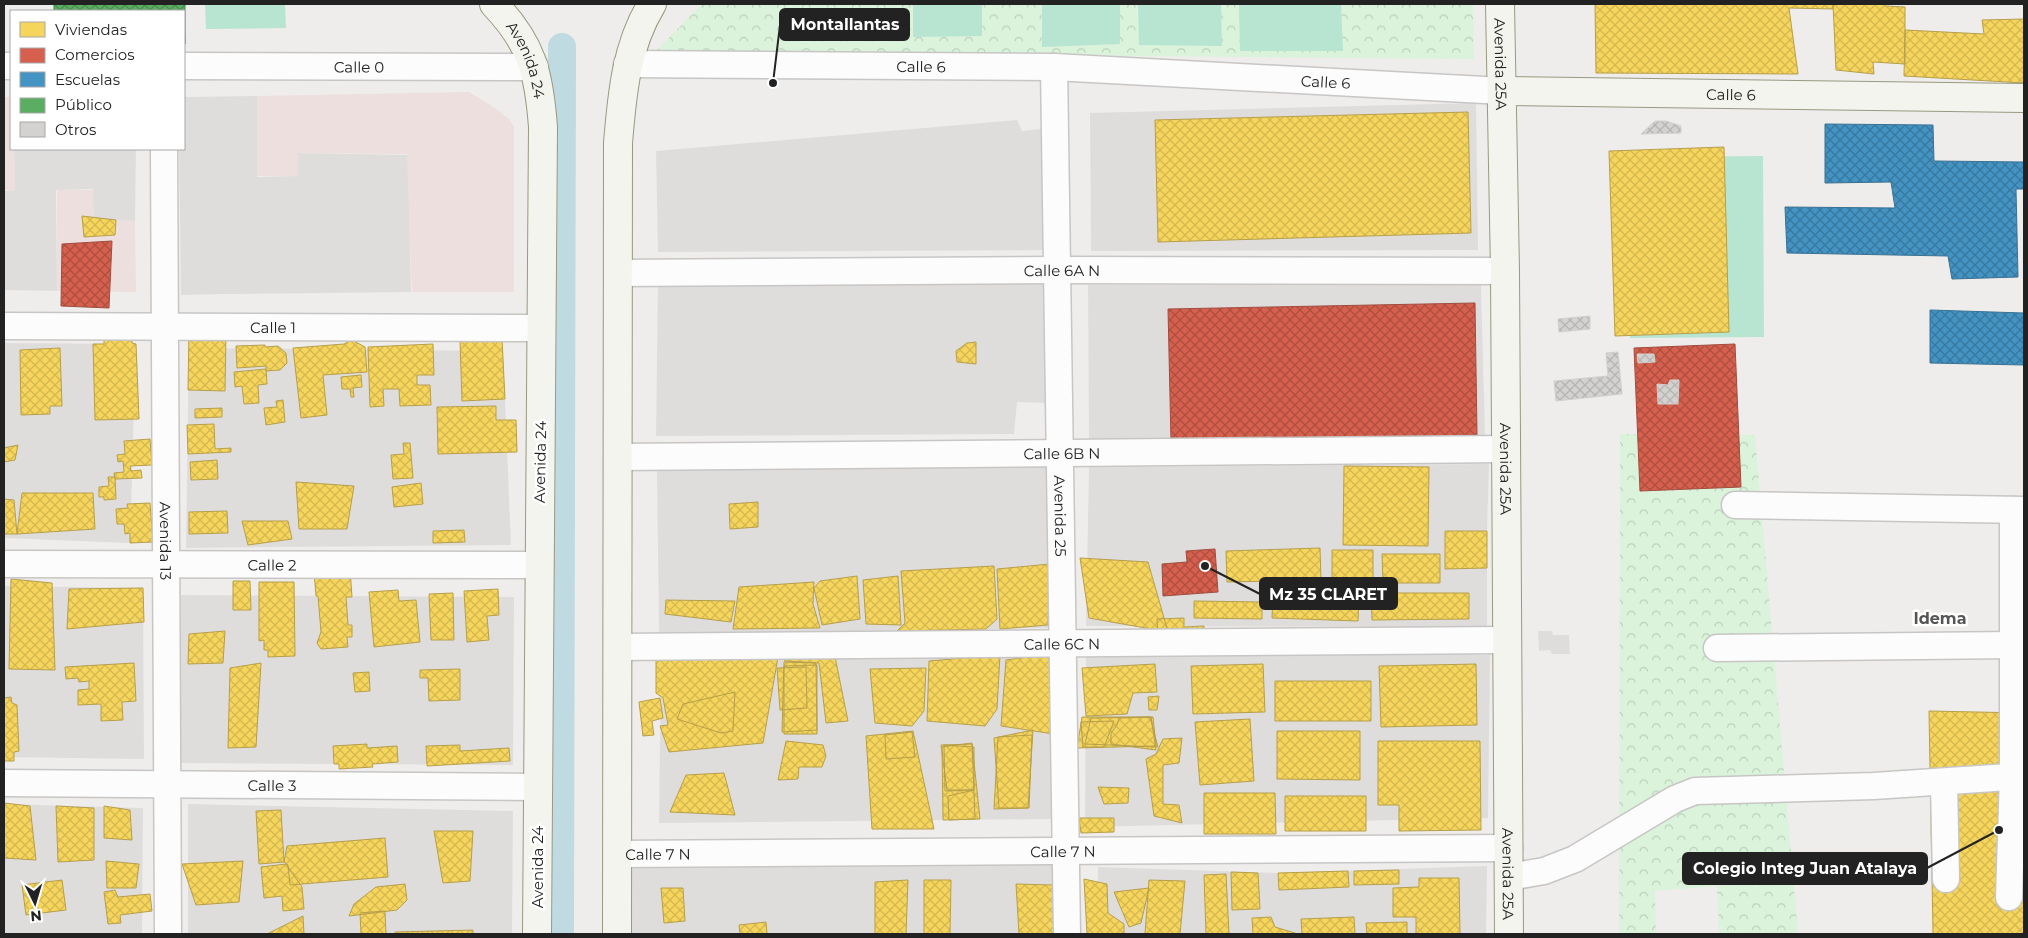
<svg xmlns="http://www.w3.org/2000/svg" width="2028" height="938" font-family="Montserrat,sans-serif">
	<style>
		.residential { fill: #dfdddc }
		.commercial { fill: #ecdfdd }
		.religious { fill: #dedddc }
		.park { fill: url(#park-crowns) }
		.pitch { fill: #b8e4d2 }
		.homes { fill: url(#homes-cross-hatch); stroke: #b69f4b }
		.shops { fill: url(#shops-cross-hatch); stroke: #a04d40 }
		.schools { fill: url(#schools-cross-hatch); stroke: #397193 }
		.public { fill: url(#public-cross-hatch); stroke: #49844e }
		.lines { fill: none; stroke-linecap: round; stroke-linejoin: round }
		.canal { stroke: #bfdae1; stroke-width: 28 }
		.building { fill: url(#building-cross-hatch); stroke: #d2cfcc }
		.street-casing { stroke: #c7c6c5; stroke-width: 29 }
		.secondary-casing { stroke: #989982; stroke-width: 30 }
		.street { stroke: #fdfcfc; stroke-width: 26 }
		.secondary { stroke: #f3f4ed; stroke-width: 28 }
		.labels { text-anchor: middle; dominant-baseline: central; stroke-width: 5; stroke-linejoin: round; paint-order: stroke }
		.street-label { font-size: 15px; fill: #222; stroke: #fff }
		.neighbourhood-label { font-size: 16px; font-weight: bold; fill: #555; stroke: #fff }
		.leader { fill: none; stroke: #222; stroke-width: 2 }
		.callout-dot { fill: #222; stroke: #fff; stroke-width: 2 }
		.callout { fill: #222; stroke: #222; stroke-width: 2 }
		.callout-label { font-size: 16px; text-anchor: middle; font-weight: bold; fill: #fff }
	</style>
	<defs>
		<pattern id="park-crowns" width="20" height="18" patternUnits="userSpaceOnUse" patternTransform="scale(1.25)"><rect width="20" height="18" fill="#daf3da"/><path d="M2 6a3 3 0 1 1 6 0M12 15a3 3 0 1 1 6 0" fill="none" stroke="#bbd0bb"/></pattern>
		<pattern id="homes-cross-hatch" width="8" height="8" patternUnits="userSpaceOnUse" patternTransform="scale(1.25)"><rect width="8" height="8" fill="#f6d55c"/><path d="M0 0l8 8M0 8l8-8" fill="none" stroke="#d3b750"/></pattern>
		<pattern id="shops-cross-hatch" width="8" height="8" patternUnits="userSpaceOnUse" patternTransform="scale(1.25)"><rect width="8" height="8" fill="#d6604d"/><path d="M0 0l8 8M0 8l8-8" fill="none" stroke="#ad4f40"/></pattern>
		<pattern id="schools-cross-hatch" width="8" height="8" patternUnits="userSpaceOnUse" patternTransform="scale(1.25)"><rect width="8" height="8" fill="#4393c3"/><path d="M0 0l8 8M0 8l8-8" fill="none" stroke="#38789e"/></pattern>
		<pattern id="public-cross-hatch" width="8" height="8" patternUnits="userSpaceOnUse" patternTransform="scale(1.25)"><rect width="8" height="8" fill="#5aae61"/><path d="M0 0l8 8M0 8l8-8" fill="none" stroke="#4a8d50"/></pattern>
		<pattern id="building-cross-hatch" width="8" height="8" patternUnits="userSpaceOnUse" patternTransform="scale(1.25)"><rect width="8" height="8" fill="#d4d2d0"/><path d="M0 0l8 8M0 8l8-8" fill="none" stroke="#b6b4b2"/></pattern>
	</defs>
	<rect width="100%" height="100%" fill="#efedeb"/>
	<path class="residential" d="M257 96V177L298 176V153L408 155 411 292 222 294V263V294L181 295 179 149H184V97Z
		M1476 103 1478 250 1091 251 1090 113Z
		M1017 120 1022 131 1050 128 1048 250 658 252 656 151Z
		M14 149H136L135 221 93 220V189L56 190 57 291 4 290V191L15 190Z
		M658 279H1048L1050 403 1017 402 1014 434 656 436Z
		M1088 285H1481L1485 436 1089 440Z
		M4 343 136 344 130 543 4 538Z
		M189 348 503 351 511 545 186 548Z
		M1489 464 1487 531V627L1086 626 1089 467Z
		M1048 467 1049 628 659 634 657 468Z
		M4 586 143 588 144 759 4 757Z
		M181 595 514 597 513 765 180 763Z
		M1086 653 1490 655 1488 818 1085 827Z
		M1053 654 1054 819 659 823 661 657Z
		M4 804 143 808 142 934H4Z
		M188 804 513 811 512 934H188Z
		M1060 859 1059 934H623L622 862Z
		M1487 866 1486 934H1097L1098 867 1278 873Z"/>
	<path class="commercial" d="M469 92 492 106 509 119 514 127V292H412L407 154 298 153V176H257V96Z
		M4 97H11V149H14L15 190H4Z
		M57 190H93L94 220 135 221 136 292 57 291Z"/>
	<path class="religious" d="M1538 631H1552L1553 635H1569L1570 654H1552L1550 650 1539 651Z"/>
	<path class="park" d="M702 4H1473L1474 59 655 52Z
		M1620 434 1755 435 1798 934H1719L1717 886 1655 891 1656 934H1619Z"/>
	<path class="pitch" d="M205 4H285L286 28 206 29Z
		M913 4H982V36L913 37Z
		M1042 4H1120V44L1042 47Z
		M1138 4H1221L1222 46 1139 45Z
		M1239 4H1341L1343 51H1240Z
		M1763 156 1764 337 1630 338 1627 157Z"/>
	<path class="homes" d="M1595 4H1833V9L1789 8 1798 74 1596 73Z
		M1833 4H1885V6L1905 7V64L1873 62 1874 74 1836 70Z
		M2024 19V83L1904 76 1905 30 1984 34 1982 20Z
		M1468 112 1471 233 1158 242 1155 120Z
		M1724 147 1729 332 1615 336 1609 151Z
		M82 216 116 220 115 235 84 237Z
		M189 331 226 332 225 391 188 390Z
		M104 336H132V343L136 344 139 419 95 420 93 344H104Z
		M502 339 505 399 462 401 460 341Z
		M352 340 365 347 367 372 323 375 327 415 301 418 293 348 344 344Z
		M976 342V364L957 362 956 351 967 343Z
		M433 344 434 375H417V385H430L431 405 400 406 399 389H383L384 406 370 407 368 347Z
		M265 345V347L278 346 286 353 287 363 280 370 266 371V366L237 368 236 346Z
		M60 348 62 406H50V414L21 415 20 350Z
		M266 369 267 384 258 385 259 403 244 404 242 386 235 387 234 372Z
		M361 375 362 387 353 388 354 397H351L350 389H342L341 377Z
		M283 400 285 422 266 425 264 408 277 407 276 401Z
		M496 406V420H516L517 452 438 454 437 407Z
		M222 408V417L195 418V409Z
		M214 424 215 449 231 448V452L188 454 187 425Z
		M150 439 152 465 130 466 131 471 141 470 142 478 115 479 114 473 124 472 123 461 118 462 117 455 125 454 124 441Z
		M403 443H410L413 478 393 479 391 455 404 454Z
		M18 445 15 460 4 462V448Z
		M217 460 218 479 191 480 190 462Z
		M1344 466 1429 467 1428 546 1343 545Z
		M108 477H115L116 499 104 500V497H99V487L109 486Z
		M296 482 354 486 347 529H299Z
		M421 483 423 504 394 507 392 487Z
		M22 493H93L95 529 17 534Z
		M4 499 14 500 17 534H4Z
		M758 502V527L730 529 729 504Z
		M150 503 153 542 130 543V533L125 534 124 524H117L116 509 128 508 127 504Z
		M227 511 228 533 189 534V512Z
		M242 521H288L292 539 248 545Z
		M464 530 465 542 433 543V531Z
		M1445 531H1487V568L1445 569Z
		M1320 548 1321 580 1227 582 1226 551Z
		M1332 550H1373V584L1332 585Z
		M1382 554H1440V583H1383Z
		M1080 558 1148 562 1168 632 1089 618Z
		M1050 564 1048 625 1000 629 997 569Z
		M994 566 997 619 986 629 897 631 905 623 901 571Z
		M350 569 352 597H346L348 625H352V637H347L348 647 321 649 317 643 321 632 318 596H316L314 572Z
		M857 576 860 619 822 625 814 588 820 581Z
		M898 576 901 625 866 624 863 580Z
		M11 579 52 583 55 670 9 669Z
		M233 581H250L251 610H233Z
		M259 582H294L295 656 268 657V650H264V640L259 641Z
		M814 582 813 604 820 628 733 629 739 587Z
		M143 588 144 622 67 629 69 589Z
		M498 589 499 615 487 616 489 640 467 642 464 591Z
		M398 590 399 601 416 600 420 642 374 647 369 592Z
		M453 593 454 640H431L429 594Z
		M1273 593 1359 595 1358 621 1272 618Z
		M1371 593H1469V619L1372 620Z
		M666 600 735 601 731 622 665 614Z
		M1194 601 1262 602V619L1194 618Z
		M1184 618V627L1204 626V638L1158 640 1157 619Z
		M225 631 223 663 188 664 189 634Z
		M834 652 848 721 826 723 819 663 785 661 782 654Z
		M1049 654 1054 734 1001 726 1006 660Z
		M1000 655 997 709 985 726 927 721 929 661Z
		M778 657 763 743 669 752 660 726 668 725 663 698 656 693V659Z
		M784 662 816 663 817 730 782 732Z
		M134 663 136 701 122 702 123 720 101 721V704L78 705V690L89 689V681L79 682 78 678 66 679 65 667Z
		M261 663 256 747 228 748 230 668Z
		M1155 664 1157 692 1133 693 1127 714 1086 716 1082 668Z
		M1263 664 1265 712 1193 714 1191 666Z
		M1476 664 1477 725 1381 727 1379 666Z
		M817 665V734H784V666Z
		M806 667 807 708 780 710 777 668Z
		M926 668 924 711 912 726 875 723 870 669Z
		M460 669V700L429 701 428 678H420V670Z
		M369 672 370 691 355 692 353 673Z
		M1275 681H1371V721H1275Z
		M735 692 733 731 721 733 677 719 683 704Z
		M1159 696 1157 710H1149L1148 697Z
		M11 697 12 703 17 705 19 751 14 752V761H4V698Z
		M660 698 663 718 652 721 654 735 643 736 639 702Z
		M1929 711 2024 713V934H1933Z
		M1082 717H1153L1156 746 1077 748Z
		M1150 717 1158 747 1085 744 1091 718Z
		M1151 717 1156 750 1111 744V733L1117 725 1119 718Z
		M1250 719 1254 781 1200 785 1195 722Z
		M1114 721 1104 747H1083L1081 722Z
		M1033 730 1028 808H999L994 738Z
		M913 731 934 829H872L866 736Z
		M1277 731H1360V780L1277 779Z
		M912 732 915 757 886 759 885 735Z
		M1032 735 1029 808 994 809 998 737Z
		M1182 738 1179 763 1163 765V804L1179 805 1182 823 1154 816 1146 759 1156 754 1163 739Z
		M786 741 823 745 826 756 822 767H799L798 779 778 780Z
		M1378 741H1480L1481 830 1399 831V805H1378Z
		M972 743 980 819 943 820 942 747Z
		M367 744V748L397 746 398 762 372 764 373 767 339 769V764H334L333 746Z
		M972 744 974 790H947L941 745Z
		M460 745V751L509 748 510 761 427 766 426 746Z
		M944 745 974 747V790L945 791Z
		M724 773 735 815 670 812 686 775Z
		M1098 787 1129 788 1128 803 1104 804Z
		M974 790 975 819 949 820 948 796Z
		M1204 793H1275L1276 834H1204Z
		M1285 796H1366V831H1285Z
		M4 803 30 806 36 860 4 858Z
		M56 806 94 808V860L58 862Z
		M104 806 130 810 132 840 104 838Z
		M281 810 284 862 259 864 256 811Z
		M1079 818H1114V832L1081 833Z
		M434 831H473L470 881 443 883Z
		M385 838 388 877 290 885 288 865 284 862 287 846Z
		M106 861 139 864 136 888H107Z
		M243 861 239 902 196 905 182 864Z
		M286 864 302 887 304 909 283 911 282 896 264 898 261 867Z
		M1399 870V884L1354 885V871Z
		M1348 871 1349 887 1279 890 1278 873Z
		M1231 872 1258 873 1260 909 1232 910Z
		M1226 874 1229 934H1206L1204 875Z
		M1419 878H1459L1460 934H1416V917H1393V888L1419 887Z
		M1084 879 1107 884 1108 913 1124 924V934H1087Z
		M62 880 66 910 26 915 22 885Z
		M908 880 906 934H875V882Z
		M924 880H951L950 934H924Z
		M1149 880 1185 881 1180 934H1145Z
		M405 884 407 900 397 910 349 916 354 904 376 887Z
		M1016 884 1053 885 1054 934H1019Z
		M661 888H683L685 921 664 923Z
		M1149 888 1141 923 1129 927 1114 892Z
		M115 890 118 897 150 894 152 911 120 915 121 923 108 924 104 892Z
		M385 911 386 934H361L360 913Z
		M303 916 304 934H267Z
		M1271 917 1275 927 1298 934H1253L1252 918Z
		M1354 917 1355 934H1302L1301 919Z
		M766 922 767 934H740L739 925Z
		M1407 922V934H1367L1366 923Z
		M473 930V934H395V932Z"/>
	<path class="shops" d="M112 241 109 308 61 306 62 244Z
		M1475 303 1477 435 1171 441 1168 309Z
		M1735 344 1741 487 1640 491 1634 348Z
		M1215 549 1218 592 1163 596 1162 564 1187 562 1186 551Z"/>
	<path class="schools" d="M1825 124 1933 125 1934 161 2024 162V189H2016L2018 277 1952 279 1948 256 1787 253 1785 207 1895 208 1891 182 1825 183Z
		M1930 310 2024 313V365L1930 363Z"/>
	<path class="public" d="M54 4H185V44L184 11H54Z"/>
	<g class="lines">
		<path class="canal" d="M560 934 562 47"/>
	</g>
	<path class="building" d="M1655 121H1666L1681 126V133L1641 134Z
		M1590 316V329L1559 332 1558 319Z
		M1618 352 1622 394 1556 401 1554 381 1608 376 1606 353Z
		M1637 354H1654L1655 362 1638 363Z
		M1670 380H1679L1678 404H1658L1657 384 1668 385Z"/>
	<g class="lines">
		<defs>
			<g id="street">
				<path id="s1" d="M627 64 1054 67 1503 91"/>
				<path d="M4 66H11"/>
				<path id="s2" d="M184 66 535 67"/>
				<path id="s3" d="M1054 67 1067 934"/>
				<path id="s4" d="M164 149 168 934"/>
				<path id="s5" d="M618 273 1057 270 1505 271"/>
				<path id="s6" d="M4 326 541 328"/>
				<path id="s7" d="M618 457 1506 449"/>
				<path d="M1735 505 2024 510"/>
				<path id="s8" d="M4 564 539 565"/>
				<path id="s9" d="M618 647 1506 640"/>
				<path d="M1717 648 2012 645"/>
				<path d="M1944 782 1946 879"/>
				<path id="s10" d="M4 783 538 787"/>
				<path id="s11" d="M617 854 1509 848"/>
				<path d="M1509 877 1544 871 1575 859 1675 799 1695 791 1874 786 2024 776"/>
				<path d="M2009 897 2013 776V510"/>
			</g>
			<g id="secondary">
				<path id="s12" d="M494 4C532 44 539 73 543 127L537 934"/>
				<path id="s13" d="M1500 4 1505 271 1509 934"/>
				<path id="s14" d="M1503 91 2024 98"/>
				<path d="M617 934 618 143C622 95 626 46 652 4"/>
			</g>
		</defs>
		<use href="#street" class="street-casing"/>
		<use href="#secondary" class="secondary-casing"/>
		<use href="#street" class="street"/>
		<use href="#secondary" class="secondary"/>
	</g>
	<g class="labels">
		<g class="street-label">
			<text stroke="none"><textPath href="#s12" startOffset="66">Avenida 24</textPath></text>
			<text stroke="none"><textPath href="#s13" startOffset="60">Avenida 25A</textPath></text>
			<text stroke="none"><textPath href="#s1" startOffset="294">Calle 6</textPath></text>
			<text stroke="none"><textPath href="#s2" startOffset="175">Calle 0</textPath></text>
			<text stroke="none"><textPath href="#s1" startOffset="699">Calle 6</textPath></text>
			<text stroke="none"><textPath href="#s14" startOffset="228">Calle 6</textPath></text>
			<text stroke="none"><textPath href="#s5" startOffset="444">Calle 6A N</textPath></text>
			<text stroke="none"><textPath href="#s6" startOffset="269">Calle 1</textPath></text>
			<text stroke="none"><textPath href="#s7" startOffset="444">Calle 6B N</textPath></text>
			<text transform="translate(540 462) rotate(-89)">Avenida 24</text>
			<text stroke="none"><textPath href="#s13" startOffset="465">Avenida 25A</textPath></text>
			<text stroke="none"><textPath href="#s3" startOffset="449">Avenida 25</textPath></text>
			<text stroke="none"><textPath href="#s4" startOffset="392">Avenida 13</textPath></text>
			<text stroke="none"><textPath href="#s8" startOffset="268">Calle 2</textPath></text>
			<text stroke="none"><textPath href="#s9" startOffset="444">Calle 6C N</textPath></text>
			<text stroke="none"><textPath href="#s10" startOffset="268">Calle 3</textPath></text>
			<text stroke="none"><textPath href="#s11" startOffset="446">Calle 7 N</textPath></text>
			<text stroke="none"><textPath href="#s11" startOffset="41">Calle 7 N</textPath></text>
			<text transform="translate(537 867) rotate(-90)">Avenida 24</text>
			<text stroke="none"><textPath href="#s13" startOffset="870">Avenida 25A</textPath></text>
		</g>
		<g class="neighbourhood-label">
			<text x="1940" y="618">Idema</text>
		</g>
	</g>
	<path class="leader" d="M773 83L780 25M1205 566L1260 594M1999 830L1927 868"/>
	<g class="callout-dot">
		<circle cx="773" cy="83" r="5"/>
		<circle cx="1205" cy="566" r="5"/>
		<circle cx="1999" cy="830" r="5"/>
	</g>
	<g class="callout">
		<rect x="780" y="9" width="129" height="31" rx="5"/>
		<rect x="1260" y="578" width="137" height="31" rx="5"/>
		<rect x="1683" y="853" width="244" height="31" rx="5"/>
	</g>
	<g class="callout-label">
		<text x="845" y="30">Montallantas</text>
		<text x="1328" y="600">Mz 35 CLARET</text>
		<text x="1805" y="874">Colegio Integ Juan Atalaya</text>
	</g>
	<rect width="2028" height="938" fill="none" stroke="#222222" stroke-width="10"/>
	<rect x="10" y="10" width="175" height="140" fill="#ffffff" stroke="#a7a7a7"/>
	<rect x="20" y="22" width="25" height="15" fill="#f6d55c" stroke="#a7a7a7"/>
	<text x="55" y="35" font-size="15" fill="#222222">Viviendas</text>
	<rect x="20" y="48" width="25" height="15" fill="#d6604d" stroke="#a7a7a7"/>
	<text x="55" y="60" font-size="15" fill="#222222">Comercios</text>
	<rect x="20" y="72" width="25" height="15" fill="#4393c3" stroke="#a7a7a7"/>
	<text x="55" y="85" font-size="15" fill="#222222">Escuelas</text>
	<rect x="20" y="98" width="25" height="15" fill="#5aae61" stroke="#a7a7a7"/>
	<text x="55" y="110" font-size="15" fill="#222222">Público</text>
	<rect x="20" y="122" width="25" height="15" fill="#d4d2d0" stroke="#a7a7a7"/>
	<text x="55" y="135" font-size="15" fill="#222222">Otros</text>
	<g transform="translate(35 903) rotate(175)" stroke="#ffffff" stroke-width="4" paint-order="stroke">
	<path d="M0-4L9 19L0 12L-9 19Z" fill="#222222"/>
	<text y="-8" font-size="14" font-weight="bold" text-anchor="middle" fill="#222222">N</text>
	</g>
</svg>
